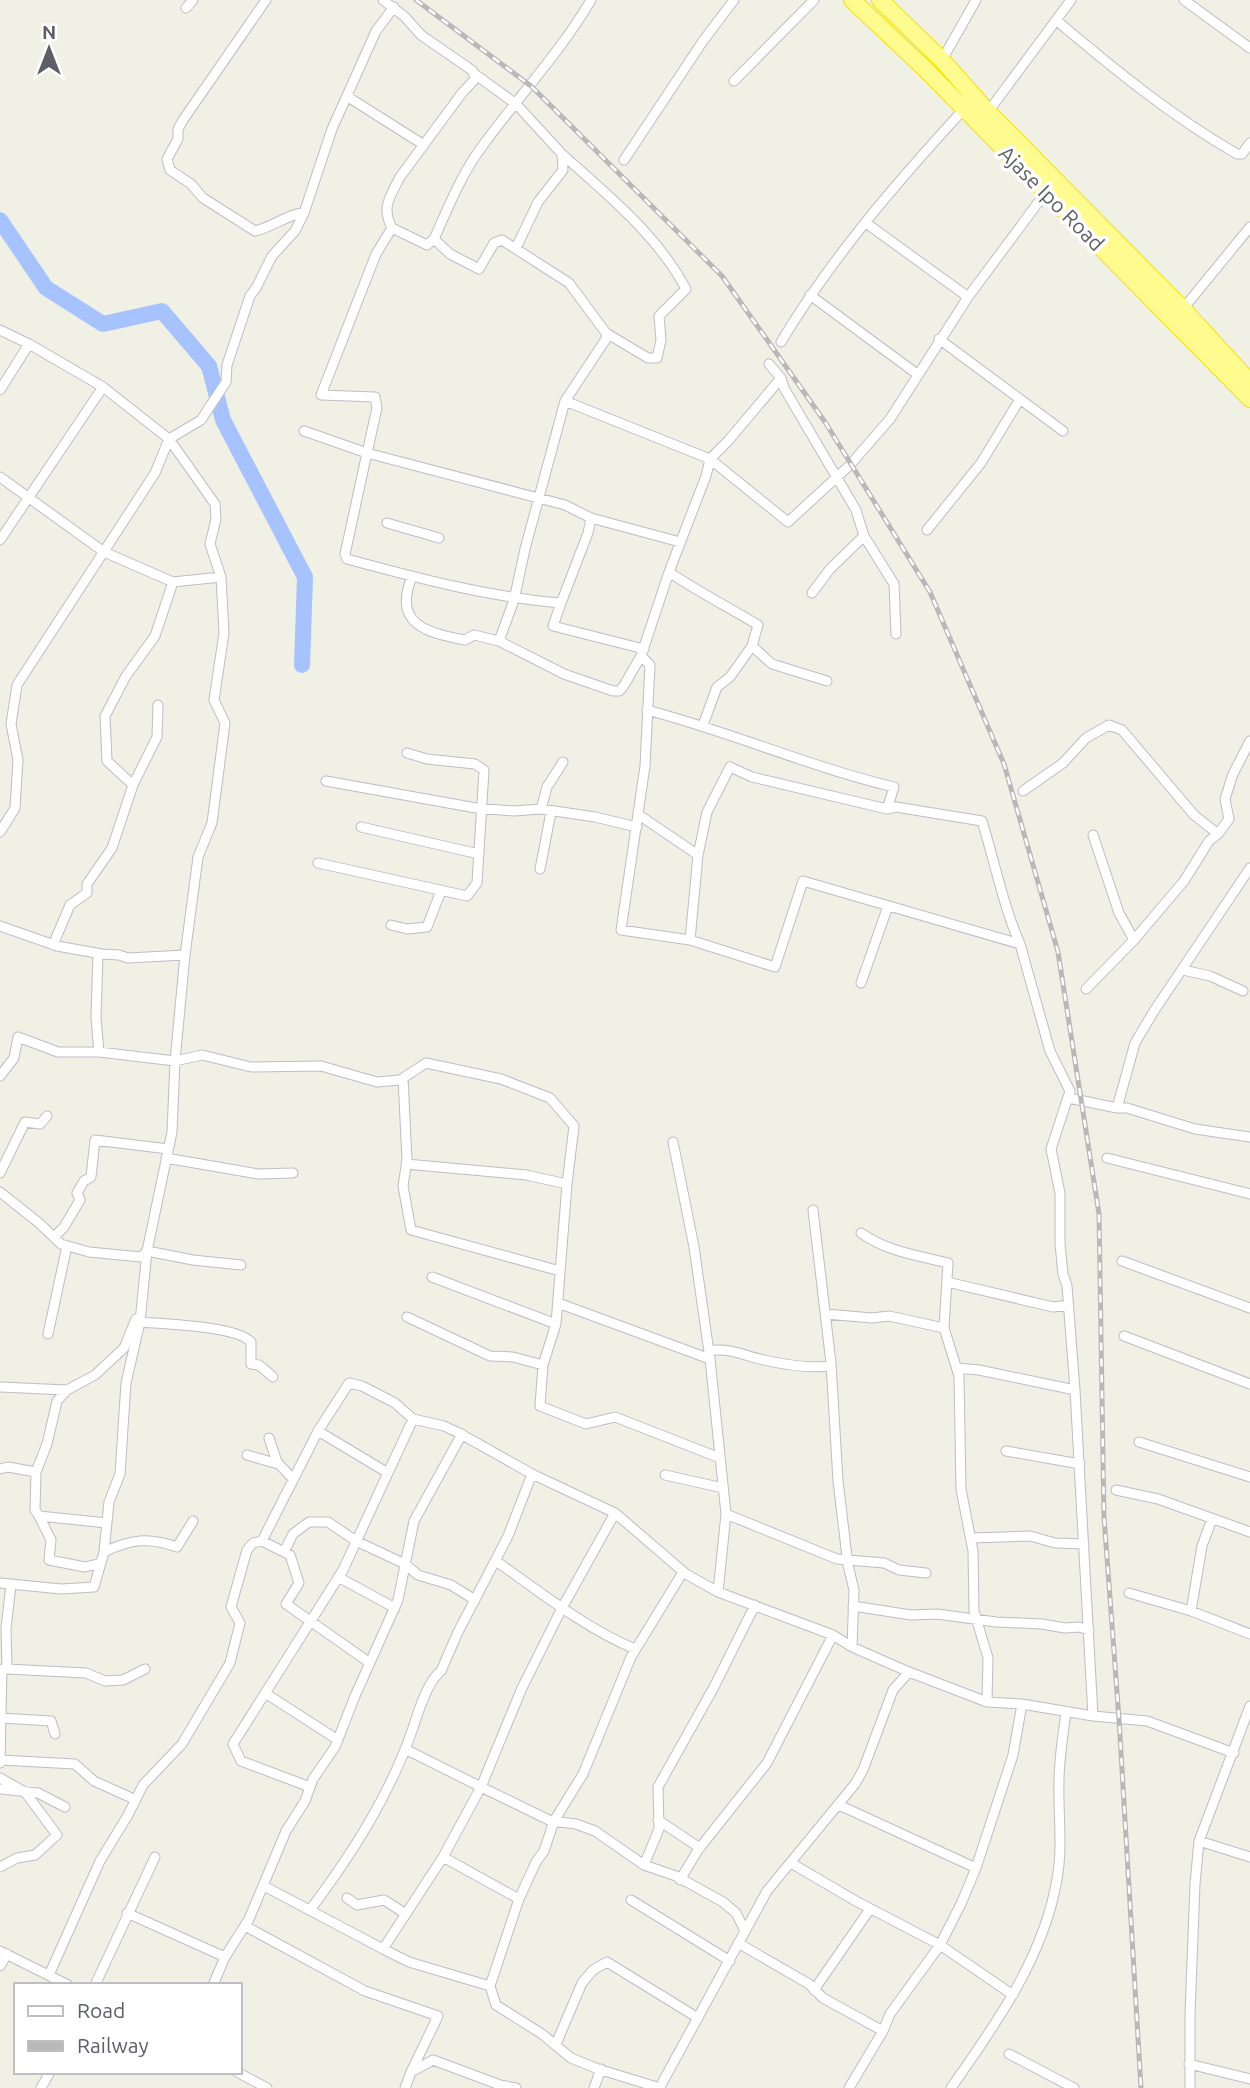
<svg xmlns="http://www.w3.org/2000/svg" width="1250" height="2088" font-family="Ubuntu,sans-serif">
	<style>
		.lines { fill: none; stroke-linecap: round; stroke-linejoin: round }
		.river { stroke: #a6c3ff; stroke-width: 16 }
		.street-casing { stroke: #bdbdc4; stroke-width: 11 }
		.highway-casing { stroke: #f5e200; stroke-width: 18 }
		.street { stroke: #fff; stroke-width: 9 }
		.highway { stroke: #fefc8e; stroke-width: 16 }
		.rail-casing { stroke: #b8b8b9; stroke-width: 5 }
		.rail { stroke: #fff; stroke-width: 2.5; stroke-dasharray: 8; stroke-linecap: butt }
		.labels { text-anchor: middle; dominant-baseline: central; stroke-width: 7; stroke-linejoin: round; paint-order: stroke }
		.street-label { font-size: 21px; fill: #5d5f66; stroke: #fff }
	</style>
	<rect width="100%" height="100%" fill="#f0f0e5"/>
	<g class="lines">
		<path class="river" d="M0 220 46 288 103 324 162 311 209 366 223 420 305 577 302 665"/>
		<defs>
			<path id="street" d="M266 0 183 120 178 129V139L167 159 170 170 191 184 203 198 255 231C270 228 293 212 304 213
				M1184 0 1250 48
				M186 8 193 0
				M1056 20C1114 69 1171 116 1237 154H1242L1250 143
				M942 60 976 0
				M476 75 516 104 562 154 563 170 538 202 516 248
				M734 81 814 0
				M348 97 424 145
				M988 112 1071 0
				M562 154C607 195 657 234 686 289L659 316 661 340 657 358H648L606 333
				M624 160 703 41 734 0
				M866 223 968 297
				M392 228 427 245 434 239
				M810 295 917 374
				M1183 309 1250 227
				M0 330 29 344 103 387 169 439 215 504 216 519 210 544 221 577 224 633 214 700 225 723 212 823 198 857 185 955 128 958 119 955 102 954 57 946 0 926
				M939 339 1063 431
				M781 342C832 257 897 182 964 109
				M769 364 781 378
				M0 390 29 344
				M565 401 710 459 788 522 850 465 890 419 968 297 1046 192
				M304 431 367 453 377 408 375 397 321 395 376 254 392 228C381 207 390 197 400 177L462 93 475 79 473 71 421 35 405 17 383 0
				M0 477 104 552 173 582 221 577
				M591 518 588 533 561 603C488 597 417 578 347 559L345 554 367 453 565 505 591 518 680 542
				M387 523 439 538
				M927 530 981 463 1020 399
				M864 536 894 584 896 634
				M0 540 103 387
				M669 572C697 591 728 607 758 625L752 646 772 664 827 681
				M412 577C392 624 427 633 465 640L474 635 499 641 564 674 613 691H619L623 687 641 656
				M561 603 553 626 644 649
				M499 641 514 600 525 549 565 401 606 339V333L569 283 502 240 494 243 479 269 450 254 434 239C448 208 461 175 481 148 517 98 560 53 591 0
				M647 710C731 732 810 767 894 787L887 809
				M703 725 717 687 730 677 752 646
				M326 781 476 808 514 811 541 809 595 817 637 827
				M133 785 107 761 105 716 126 676 155 636 173 582
				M1023 791 1063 763 1086 738 1109 725 1122 730 1194 815 1218 834
				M541 809 547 787 563 762
				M639 815 698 855
				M361 827 479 854
				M0 832 15 808 18 760 11 724 17 685 155 473 169 439 201 420 226 382 227 365 250 296 256 288 272 256 295 231 304 213 332 129 376 31 394 7
				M1093 835 1119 913 1134 940
				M318 863 467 896 477 883 484 770 475 764 427 759 407 753
				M540 869 551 812
				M391 925 407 929 427 927 441 891
				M690 940 621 930 645 766 650 665 641 656 669 572 706 476 710 459 728 441 781 378 784 388 856 510 864 536 830 569 812 593
				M1020 944C1003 905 995 863 982 821L896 807 887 809 752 777 730 767 707 812 698 855 690 940 775 967 803 881 1020 944 1050 1051 1070 1091 1051 1149 1060 1193V1244L1063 1274 1067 1286 1075 1390 1093 1716
				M53 945 70 905 87 893V884L112 848 133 785 157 737 158 705
				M98 954 96 1018 99 1052
				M185 955 175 1061 172 1132 147 1251 140 1322C163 1324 237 1326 251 1342V1364L259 1365 273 1377
				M1183 970 1210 976 1243 991
				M861 983 888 906
				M1086 989 1134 940 1184 881 1209 841 1218 834 1229 819 1225 799 1233 774 1250 741
				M0 1076 14 1058 18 1037 58 1052H99L175 1061 202 1055 251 1067 321 1066 377 1082 400 1080 426 1063 501 1079 550 1098 574 1126 567 1184 556 1324 543 1365 540 1406 586 1424 615 1417 720 1458
				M403 1078 407 1160 403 1186 411 1230 560 1271
				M1069 1098 1117 1108H1127L1195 1129 1250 1137
				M1117 1108 1135 1043 1154 1011 1250 868
				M673 1142 694 1247 710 1359 726 1514 718 1592
				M166 1158 258 1174 293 1173
				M1107 1158 1250 1194
				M406 1164 526 1175 567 1184
				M0 1173 25 1122 40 1124 47 1116
				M0 1192 39 1223 61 1244 89 1252 141 1257 147 1251 193 1260 241 1265
				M813 1210 831 1363 838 1481 848 1565 854 1590 852 1647
				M861 1233C888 1252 917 1255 948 1263L944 1328 959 1376 961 1489 973 1551 974 1611 988 1658 987 1702
				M54 1237 64 1227 80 1200 77 1193 84 1181 91 1177 95 1140 168 1149
				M1122 1261 1250 1308
				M432 1277 556 1324
				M947 1282 1053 1307 1068 1305
				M558 1303 710 1359
				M826 1314 872 1318 889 1316 944 1328
				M407 1317 490 1356 513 1357 543 1365
				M48 1334 67 1246
				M1124 1336 1250 1384
				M709 1351C730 1347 744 1356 764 1360 785 1365 810 1368 831 1366
				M957 1368 979 1370 1075 1390
				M0 1387 67 1390 95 1375 124 1348 136 1319
				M67 1390 57 1401 47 1444 36 1472 35 1510 39 1516 107 1523
				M318 1431 388 1473
				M269 1438 277 1462 293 1479
				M1139 1442 1250 1477
				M1006 1451 1080 1464
				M247 1455 278 1464
				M0 1469 8 1467 36 1472
				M665 1475 723 1488
				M1116 1490 1158 1499 1250 1532
				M726 1514 837 1559 884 1563 899 1570 926 1573
				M39 1516 51 1540 49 1560 85 1567 101 1563
				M971 1538 1030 1536 1055 1543 1084 1544
				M262 1541 318 1431 349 1383 362 1386 395 1403 413 1419 444 1426 459 1433 532 1474 615 1513 686 1574 718 1592 833 1635 852 1647 909 1672 987 1702 1022 1704 1093 1716 1147 1721 1234 1753
				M104 1552C131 1539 149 1537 177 1547L193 1521
				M284 1552 293 1534 309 1522H328L356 1541 405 1564 418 1575 451 1585 475 1600
				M496 1561C540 1592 585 1628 635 1649
				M338 1577 395 1608
				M0 1583 61 1589 94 1587 104 1552 109 1502 120 1474 126 1383 140 1322
				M1129 1593 1191 1611 1250 1634
				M853 1606 911 1615 937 1614 996 1622 1042 1624 1065 1628 1079 1627 1089 1630
				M1191 1611 1202 1546 1212 1519
				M2 1669H7L6 1628 11 1585
				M7 1669 86 1673 105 1681 123 1680 145 1669
				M265 1693 338 1740
				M0 1718 51 1721 55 1734
				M405 1749 481 1787 522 1688 562 1608 615 1513
				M0 1760 75 1764 94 1781 136 1800
				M0 1763 2 1669
				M0 1778 25 1792 57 1835 35 1855 17 1858 0 1867
				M310 1787 241 1761 233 1744 343 1570 413 1419
				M0 1789 38 1793 65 1807
				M839 1805 976 1868
				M658 1820 700 1848
				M1199 1841 1250 1857
				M443 1857 519 1899
				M791 1863 854 1900 940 1945 1013 1995
				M644 1865 659 1829 658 1787 714 1687 755 1605
				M680 1880 698 1850 767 1763 833 1635
				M264 1886 383 1949
				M347 1898 357 1905 384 1900 406 1914
				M631 1900 730 1961
				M310 1910C352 1854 390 1795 413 1728 418 1712 428 1680 441 1671L458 1632 508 1536 532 1474
				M127 1913 225 1957
				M245 1926 365 1991 438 2016 411 2072
				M738 1943 809 1984 823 1998 883 2031
				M0 1951 68 1985
				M0 1966 7 1954
				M49 1975 100 1861 128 1815 143 1785 182 1744 230 1663 240 1623 231 1607 247 1550 253 1543 262 1541 290 1555 299 1583 286 1604 370 1663
				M95 1985 155 1857
				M213 1985 225 1957 249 1919 286 1831 305 1801 313 1779 335 1747 355 1696 398 1600 414 1521 462 1434
				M490 1986 409 1962 383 1949 443 1857 481 1787 551 1821 576 1824 595 1831 644 1865 676 1876 723 1902 736 1913 745 1931
				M814 1990 870 1909
				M556 2044 582 1983 593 1970 607 1962 698 2018
				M1009 2054 1074 2088
				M1189 2064 1250 2079
				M237 2072 267 2088
				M660 2087 767 1891 855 1784 863 1770 893 1690 909 1672
				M41 2088 50 2072
				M405 2088 411 2072 433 2060 500 2085
				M499 2088 500 2085 516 2088
				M594 2088 601 2069
				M660 2088 598 2069 571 2058 542 2034 496 2005 490 1986 519 1899 536 1862 544 1851 554 1821 583 1774 631 1657 683 1572
				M849 2088 883 2031 890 2014 940 1945 961 1904 976 1868 1013 1755 1022 1704
				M951 2088C996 2024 1044 1957 1057 1879 1063 1847 1058 1814 1059 1782 1059 1759 1063 1735 1066 1712
				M1190 2088V2014L1195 1884 1199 1841 1250 1706"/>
			<path id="highway" d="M852 0 925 69 1250 399
				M880 0 942 60 988 112 1183 309 1250 382"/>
		</defs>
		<use href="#street" class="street-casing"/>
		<use href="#highway" class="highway-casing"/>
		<use href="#street" class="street"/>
		<use href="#highway" class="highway"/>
		<defs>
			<path id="rail" d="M416 0 531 86 722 276 825 422 930 592 1004 764 1058 952 1099 1214 1104 1517 1119 1719 1141 2088"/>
		</defs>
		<use href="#rail" class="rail-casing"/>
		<use href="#rail" class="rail"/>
	</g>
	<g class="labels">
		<g class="street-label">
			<text transform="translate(1052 198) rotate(45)">Ajase Ipo Road</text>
		</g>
	</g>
	<rect x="14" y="1983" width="228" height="91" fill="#ffffff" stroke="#bebfc2" stroke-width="2"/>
	<rect x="28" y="2006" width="35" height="10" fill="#ffffff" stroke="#bebfc2" stroke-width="2"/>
	<text x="77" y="2018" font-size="21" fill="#5d5f66">Road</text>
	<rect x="28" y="2041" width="35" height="10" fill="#b8b8b9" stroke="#bebfc2" stroke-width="2"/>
	<text x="77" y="2053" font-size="21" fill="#5d5f66">Railway</text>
	<g transform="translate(49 49)" stroke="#ffffff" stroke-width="5" paint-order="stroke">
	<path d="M0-5L12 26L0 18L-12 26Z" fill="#5d5f66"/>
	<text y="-10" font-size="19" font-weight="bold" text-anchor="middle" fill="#5d5f66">N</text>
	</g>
</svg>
